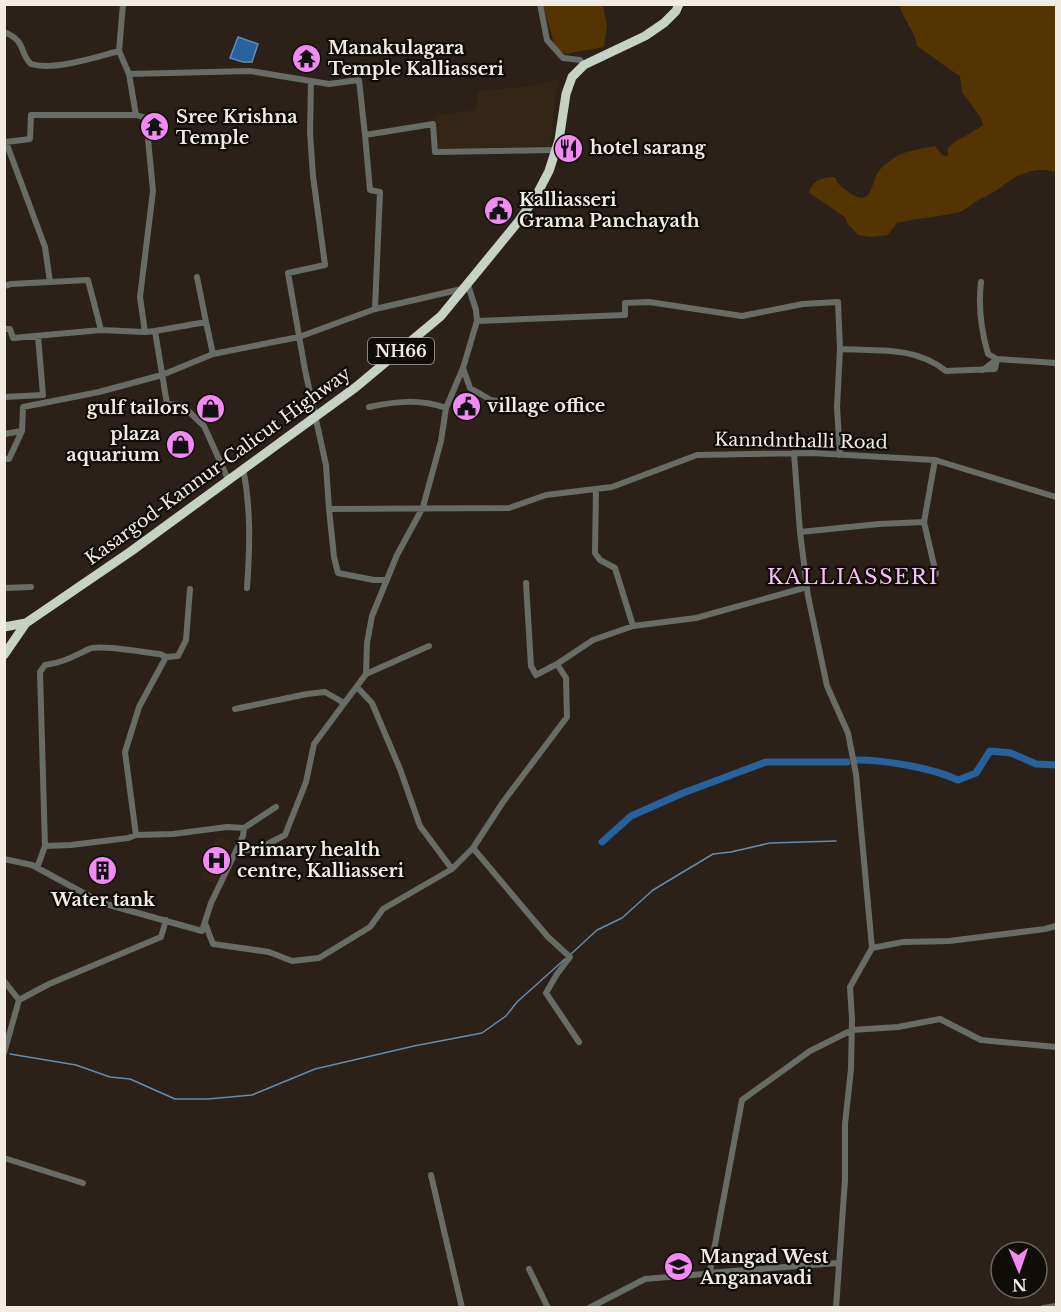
<svg xmlns="http://www.w3.org/2000/svg" width="1061" height="1312" font-family="'Libre Baskerville',serif">
	<style>
		.built { fill: #332617 }
		.green { fill: #553404 }
		.water { fill: #26639e; stroke: #638cb3; stroke-width: 1.5 }
		.lines { fill: none; stroke-linecap: round; stroke-linejoin: round }
		.stream { stroke: #638cb3; stroke-width: 1.5 }
		.canal { stroke: #26639e; stroke-width: 7 }
		.minor { stroke: #676c66; stroke-width: 6 }
		.highway { stroke: #c5d2c5; stroke-width: 9 }
		.labels { text-anchor: middle; dominant-baseline: central; stroke-width: 4.5; stroke-linejoin: round; paint-order: stroke }
		.shield { fill: #100c08; stroke: #aea8a2; stroke-width: 1.5 }
		.shield-label { font-size: 16px; font-weight: bold; fill: #f1ebe4 }
		.poi-label { font-size: 18px; font-weight: bold; fill: #f1ebe4; stroke: #100c08; text-anchor: start }
		.street-label { font-size: 18px; fill: #f1ebe4; stroke: #100c08 }
		.quarter-label { font-size: 21px; letter-spacing: 1.5px; fill: #f9bff9; stroke: #100c08 }
	</style>
	<rect width="100%" height="100%" fill="#2b2118"/>
	<path class="built" d="M558 80 550 146 437 150 433 116 475 110 478 91 530 86Z
		M217 836 232 841 215 883 201 879Z"/>
	<path class="green" d="M543 5H603L607 26 604 47 565 54 555 47Z
		M899 5H1056V172C1035 166 1018 174 1001 187 995 193 984 196 977 201 971 204 968 208 962 211 943 217 917 218 897 223L888 235 870 237 858 235 848 224 845 217 809 193C812 180 823 177 835 177 838 186 843 188 850 193 872 208 871 184 877 174 881 167 888 162 894 158 905 150 922 149 935 146L942 155 948 156V148C955 140 973 133 983 125L981 118 962 92 960 76C944 66 932 56 917 46 916 33 903 19 899 5Z"/>
	<path class="water" d="M238 37 258 44 252 62H243L230 58Z"/>
	<g class="lines">
		<path class="stream" d="M571 954 597 930 622 918 653 890 713 854 731 852 770 843 836 841
			M10 1054 76 1065 110 1077 130 1079 175 1099H208L252 1095 315 1069 414 1046 482 1033 506 1016 517 1002 565 959"/>
		<path class="canal" d="M857 760C885 760 933 768 958 780L976 773 990 751 1011 753 1036 764 1056 765
			M602 842 631 816 683 793 766 762H847"/>
		<path class="minor" d="M540 4 547 40 563 58 580 60 584 65
			M4 32C27 41 19 53 31 64 54 71 96 57 119 51L129 74
			M119 51 123 4
			M311 81 310 132 313 176 325 265 288 273 305 370 326 465 329 509 509 508 546 495 612 487 697 455 812 453 935 460
			M365 135 370 190 380 192 375 309
			M197 277 206 322
			M50 282 45 247 6 142 30 139 31 115H136
			M981 282C978 307 981 330 988 354L997 359 983 370
			M4 286 11 284 88 280 101 330 145 332
			M477 321 625 315V303L649 302 742 316 803 304 838 302 840 349C877 351 915 346 946 371L995 369 997 359 1056 363
			M4 329H10L13 338 101 330
			M155 331 206 322 213 354 299 337 375 309 462 289
			M840 349 837 407 840 455
			M463 368 470 388 491 400 543 409
			M4 397 43 395 38 336
			M369 407C396 401 420 399 446 408
			M4 434 22 431 23 407 99 392 162 375 213 354
			M794 453 800 532
			M4 459H9L22 431
			M243 468C251 508 250 547 247 588
			M228 479 204 426 182 405 167 404 155 331 145 332 140 297 153 191 146 118 136 115 129 74 250 71 329 84 359 80 365 135 433 124 435 152 555 150
			M596 489 595 553 600 560 615 568 633 626
			M329 509 334 557 338 573 374 580H386
			M924 522 936 574
			M526 583 531 666 536 675 557 664 593 640 633 626 696 618 807 587
			M4 588 31 587
			M366 674 429 646
			M357 687 372 703 400 769 420 826 452 869
			M235 709 307 694 325 692 344 703
			M136 835 125 752 139 707 166 657
			M45 846 71 845 128 838 136 835 173 834 227 827 244 828 276 807
			M473 848 548 937 570 957 557 974 546 993 579 1042
			M236 851 243 836 244 828
			M4 859 32 865 102 903 202 931 211 903 236 851 258 849 285 835 306 782 314 744 366 674 367 643 372 616 397 555 423 507 441 441 446 408 463 368 477 321 476 310 468 285
			M37 868 45 846 40 672 45 665C65 662 72 657 89 649 99 644 147 653 160 654L166 657 178 656 186 640 190 589
			M205 923 213 944 269 952 292 961 319 958 370 927 383 909 452 869 473 848 503 802 567 717 566 678 557 664
			M872 948 903 942 949 941 1045 929 1056 926
			M4 981 19 1000
			M4 1053 19 1000 49 984 161 937 166 920
			M4 1158 83 1183
			M431 1175 462 1308
			M529 1269 548 1308
			M707 1273 838 1263
			M589 1308 645 1279 704 1274 710 1271 742 1100 810 1051 852 1030 898 1027 940 1019 981 1040 1056 1047
			M836 1308 845 1180V1124L851 1069 852 1019 850 987 872 948 856 774 848 733 827 686 808 596 800 532 879 524 924 522 935 460 1056 497
			M1043 1308 1056 1306"/>
		<path class="highway" d="M4 627 26 623 130 552 356 387 441 316 518 222 535 198 549 171 559 140 566 94 572 77 584 65 645 36 664 23 676 11 679 4
			M4 655 26 623"/>
	</g>
	<defs>
		<symbol id="temple-disc" viewBox="-11 -11 22 22"><circle r="9.5" fill="#f28af3" stroke="#100c08"/><path d="M0-6L5-2H3V0L6.5 2.5H4V6H1.5V3h-3V6H-4V2.5H-6.5L-3 0V-2H-5Z" fill="#111"/></symbol>
		<symbol id="restaurant-disc" viewBox="-11 -11 22 22"><circle r="9.5" fill="#f28af3" stroke="#100c08"/><path d="M-5-6h1v4h1v-4h1v4h1v-4h1v5L-1.5 .5V6h-2V.5L-5-1ZM5-6V6H3V1.5H1.5Q1.5-4 5-6Z" fill="#111"/></symbol>
		<symbol id="civic-disc" viewBox="-11 -11 22 22"><circle r="9.5" fill="#f28af3" stroke="#100c08"/><path d="M-.6-6.5H3V-4.5H.6V-3L4-1V1h2V6H-6V1h2V-1L-.6-3ZM-1.2 2.5V6h2.4V2.5Z" fill="#111"/></symbol>
		<symbol id="shop-disc" viewBox="-11 -11 22 22"><circle r="9.5" fill="#f28af3" stroke="#100c08"/><path d="M-5-2.5h2.3a2.7 3.5 0 0 1 5.4 0H5L5.5 6h-11ZM-1.5-2.5h3a1.5 2.3 0 0 0-3 0Z" fill="#111"/></symbol>
		<symbol id="hospital-disc" viewBox="-11 -11 22 22"><circle r="9.5" fill="#f28af3" stroke="#100c08"/><path d="M-5-5h3v3.5h4V-5h3V5h-3V1.5h-4V5h-3Z" fill="#111"/></symbol>
		<symbol id="building-disc" viewBox="-11 -11 22 22"><circle r="9.5" fill="#f28af3" stroke="#100c08"/><path d="M-4-6H4V6H1V3H-1V6H-4ZM-2.5-4.3h1.7v1.8h-1.7ZM.8-4.3h1.7v1.8H.8ZM-2.5-1h1.7V.8h-1.7ZM.8-1h1.7V.8H.8Z" fill="#111"/></symbol>
		<symbol id="school-disc" viewBox="-11 -11 22 22"><circle r="9.5" fill="#f28af3" stroke="#100c08"/><path d="M0-5L7-2L0 1L-7-2ZM-4 1L0 2.5L4 1V4Q0 6-4 4Z" fill="#111"/></symbol>
	</defs>
	<g fill-rule="evenodd">
		<use href="#temple-disc" x="290" y="42" width="33" height="33"/>
		<use href="#temple-disc" x="138" y="110" width="33" height="33"/>
		<use href="#restaurant-disc" x="552" y="132" width="33" height="33"/>
		<use href="#civic-disc" x="482" y="194" width="33" height="33"/>
		<use href="#civic-disc" x="450" y="390" width="33" height="33"/>
		<use href="#shop-disc" x="194" y="392" width="33" height="33"/>
		<use href="#shop-disc" x="164" y="428" width="33" height="33"/>
		<use href="#hospital-disc" x="200" y="844" width="33" height="33"/>
		<use href="#building-disc" x="86" y="854" width="33" height="33"/>
		<use href="#school-disc" x="662" y="1250" width="33" height="33"/>
	</g>
	<g class="labels">
		<rect class="shield" x="368" y="338" width="66" height="26" rx="4.5"/>
		<g class="shield-label">
			<text x="401" y="351">NH66</text>
		</g>
		<g class="poi-label">
			<text x="328" y="48">Manakulagara<tspan x="328" dy="21">Temple Kalliasseri</tspan></text>
			<text x="176" y="117">Sree Krishna<tspan x="176" dy="21">Temple</tspan></text>
			<text x="590" y="148">hotel sarang</text>
			<text x="519" y="200">Kalliasseri<tspan x="519" dy="21">Grama Panchayath</tspan></text>
			<text x="487" y="406">village office</text>
			<text x="189" y="408" text-anchor="end">gulf tailors</text>
			<text x="160" y="434" text-anchor="end">plaza<tspan x="160" dy="21">aquarium</tspan></text>
			<text x="237" y="850">Primary health<tspan x="237" dy="21">centre, Kalliasseri</tspan></text>
			<text x="103" y="900" text-anchor="middle">Water tank</text>
			<text x="700" y="1257">Mangad West<tspan x="700" dy="21">Anganavadi</tspan></text>
		</g>
		<g class="street-label">
			<text transform="translate(801 441) rotate(1)">Kanndnthalli Road</text>
			<text transform="translate(218 466) rotate(-36)">Kasargod-Kannur-Calicut Highway</text>
		</g>
		<g class="quarter-label">
			<text x="853" y="577">KALLIASSERI</text>
		</g>
	</g>
	<rect width="1061" height="1312" fill="none" stroke="#f1ebe4" stroke-width="12"/>
	<g transform="translate(1019 1270) rotate(178)"><circle r="28" fill="#100c08" stroke="#6a6560" stroke-width="1.5"/>
	<path d="M0-4.5L10 22L0 15L-10 22Z" fill="#f28af3"/>
	<text y="-9" font-size="16" font-weight="bold" text-anchor="middle" fill="#f1ebe4">N</text>
	</g>
</svg>
